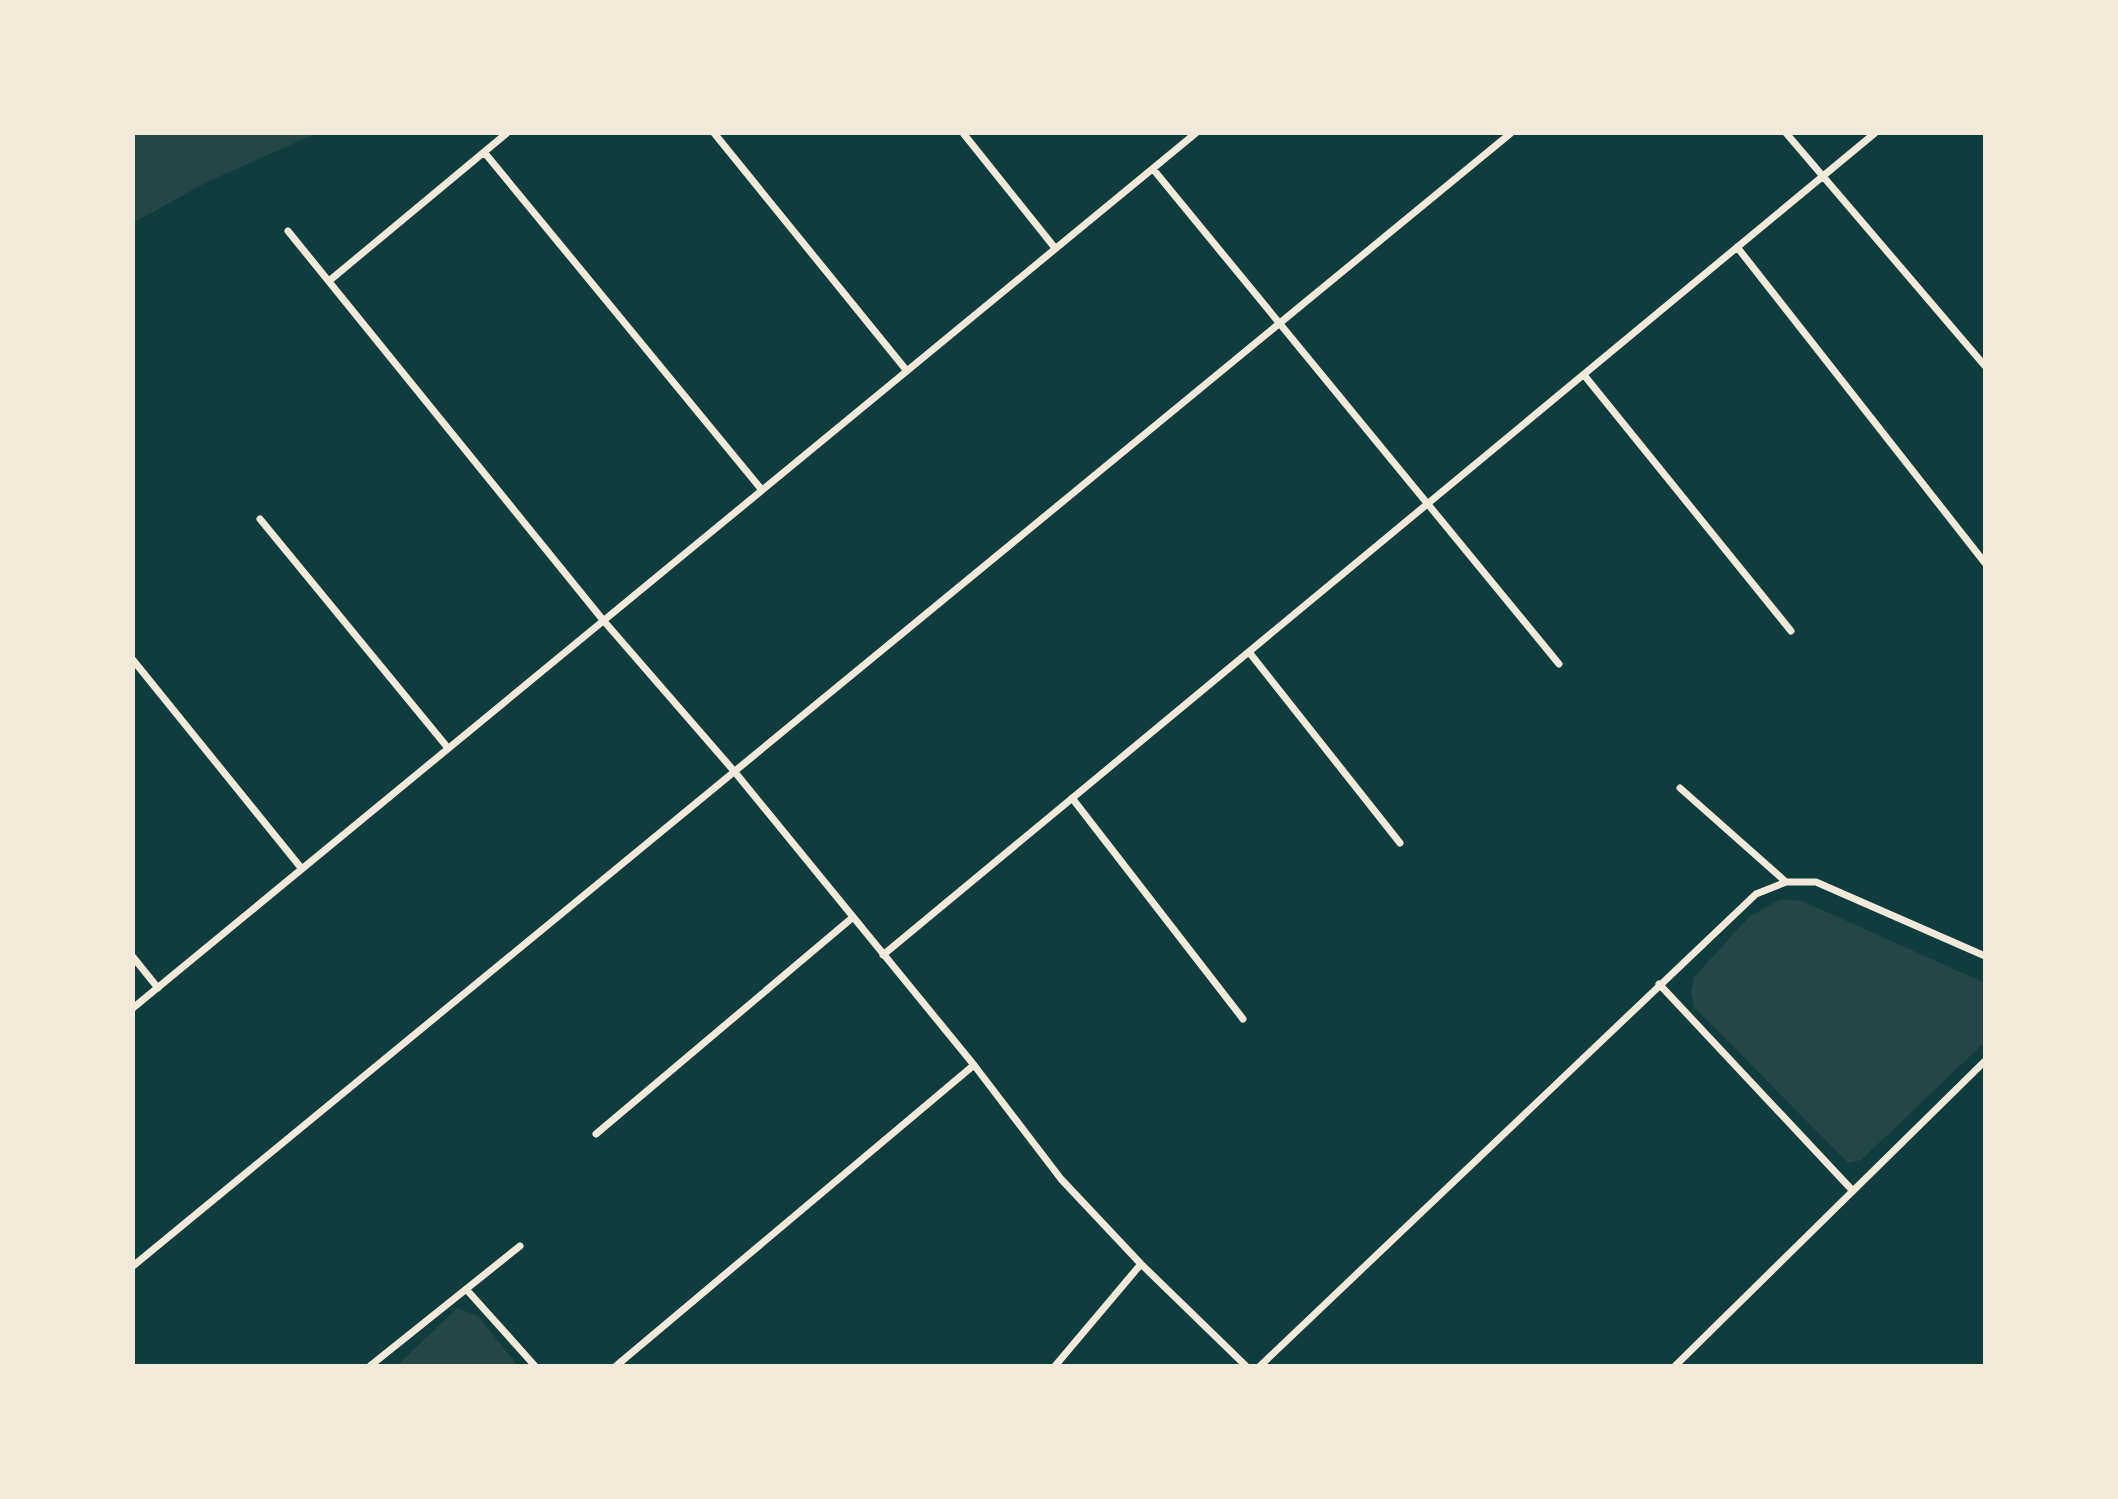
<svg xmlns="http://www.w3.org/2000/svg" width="2118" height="1499" font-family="'Fira Sans Condensed',sans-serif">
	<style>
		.green { fill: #244646 }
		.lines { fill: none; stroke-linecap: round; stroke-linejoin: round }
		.minor { stroke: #f1e9da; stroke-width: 7 }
	</style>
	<rect width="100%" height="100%" fill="#0f3d3e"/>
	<path class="green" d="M133 133H317L207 182 133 223Z
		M1781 899 1802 901 1985 983V1042L1861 1160 1848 1163 1694 1007 1691 991 1694 977 1750 916Z
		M457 1308 478 1316 518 1366H397Z"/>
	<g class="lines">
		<path class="minor" d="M714 133 907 371
			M963 133 1055 248
			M1786 133 1985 366
			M484 152 762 490
			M1153 169 1559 664
			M288 231 603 620 734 771 974 1065 1061 1179 1141 1264 1246 1366
			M1737 247 1985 563
			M329 281 507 133
			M1584 375 1791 631
			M260 519 448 748
			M1249 652 1400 843
			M133 660 302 869
			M1680 788 1786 882
			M1072 798 1243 1019
			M883 955 1875 133
			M133 957 158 988
			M1659 984 1853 1191
			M133 1008 1196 133
			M596 1134 852 918
			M133 1266 1511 133
			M466 1289 535 1366
			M370 1366 520 1246
			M616 1366 974 1065
			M1055 1366 1141 1264
			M1260 1366 1756 894 1786 882H1816L1985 956
			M1675 1366 1985 1061"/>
	</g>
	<rect width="2118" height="1499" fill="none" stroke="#f1e9da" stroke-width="270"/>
</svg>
